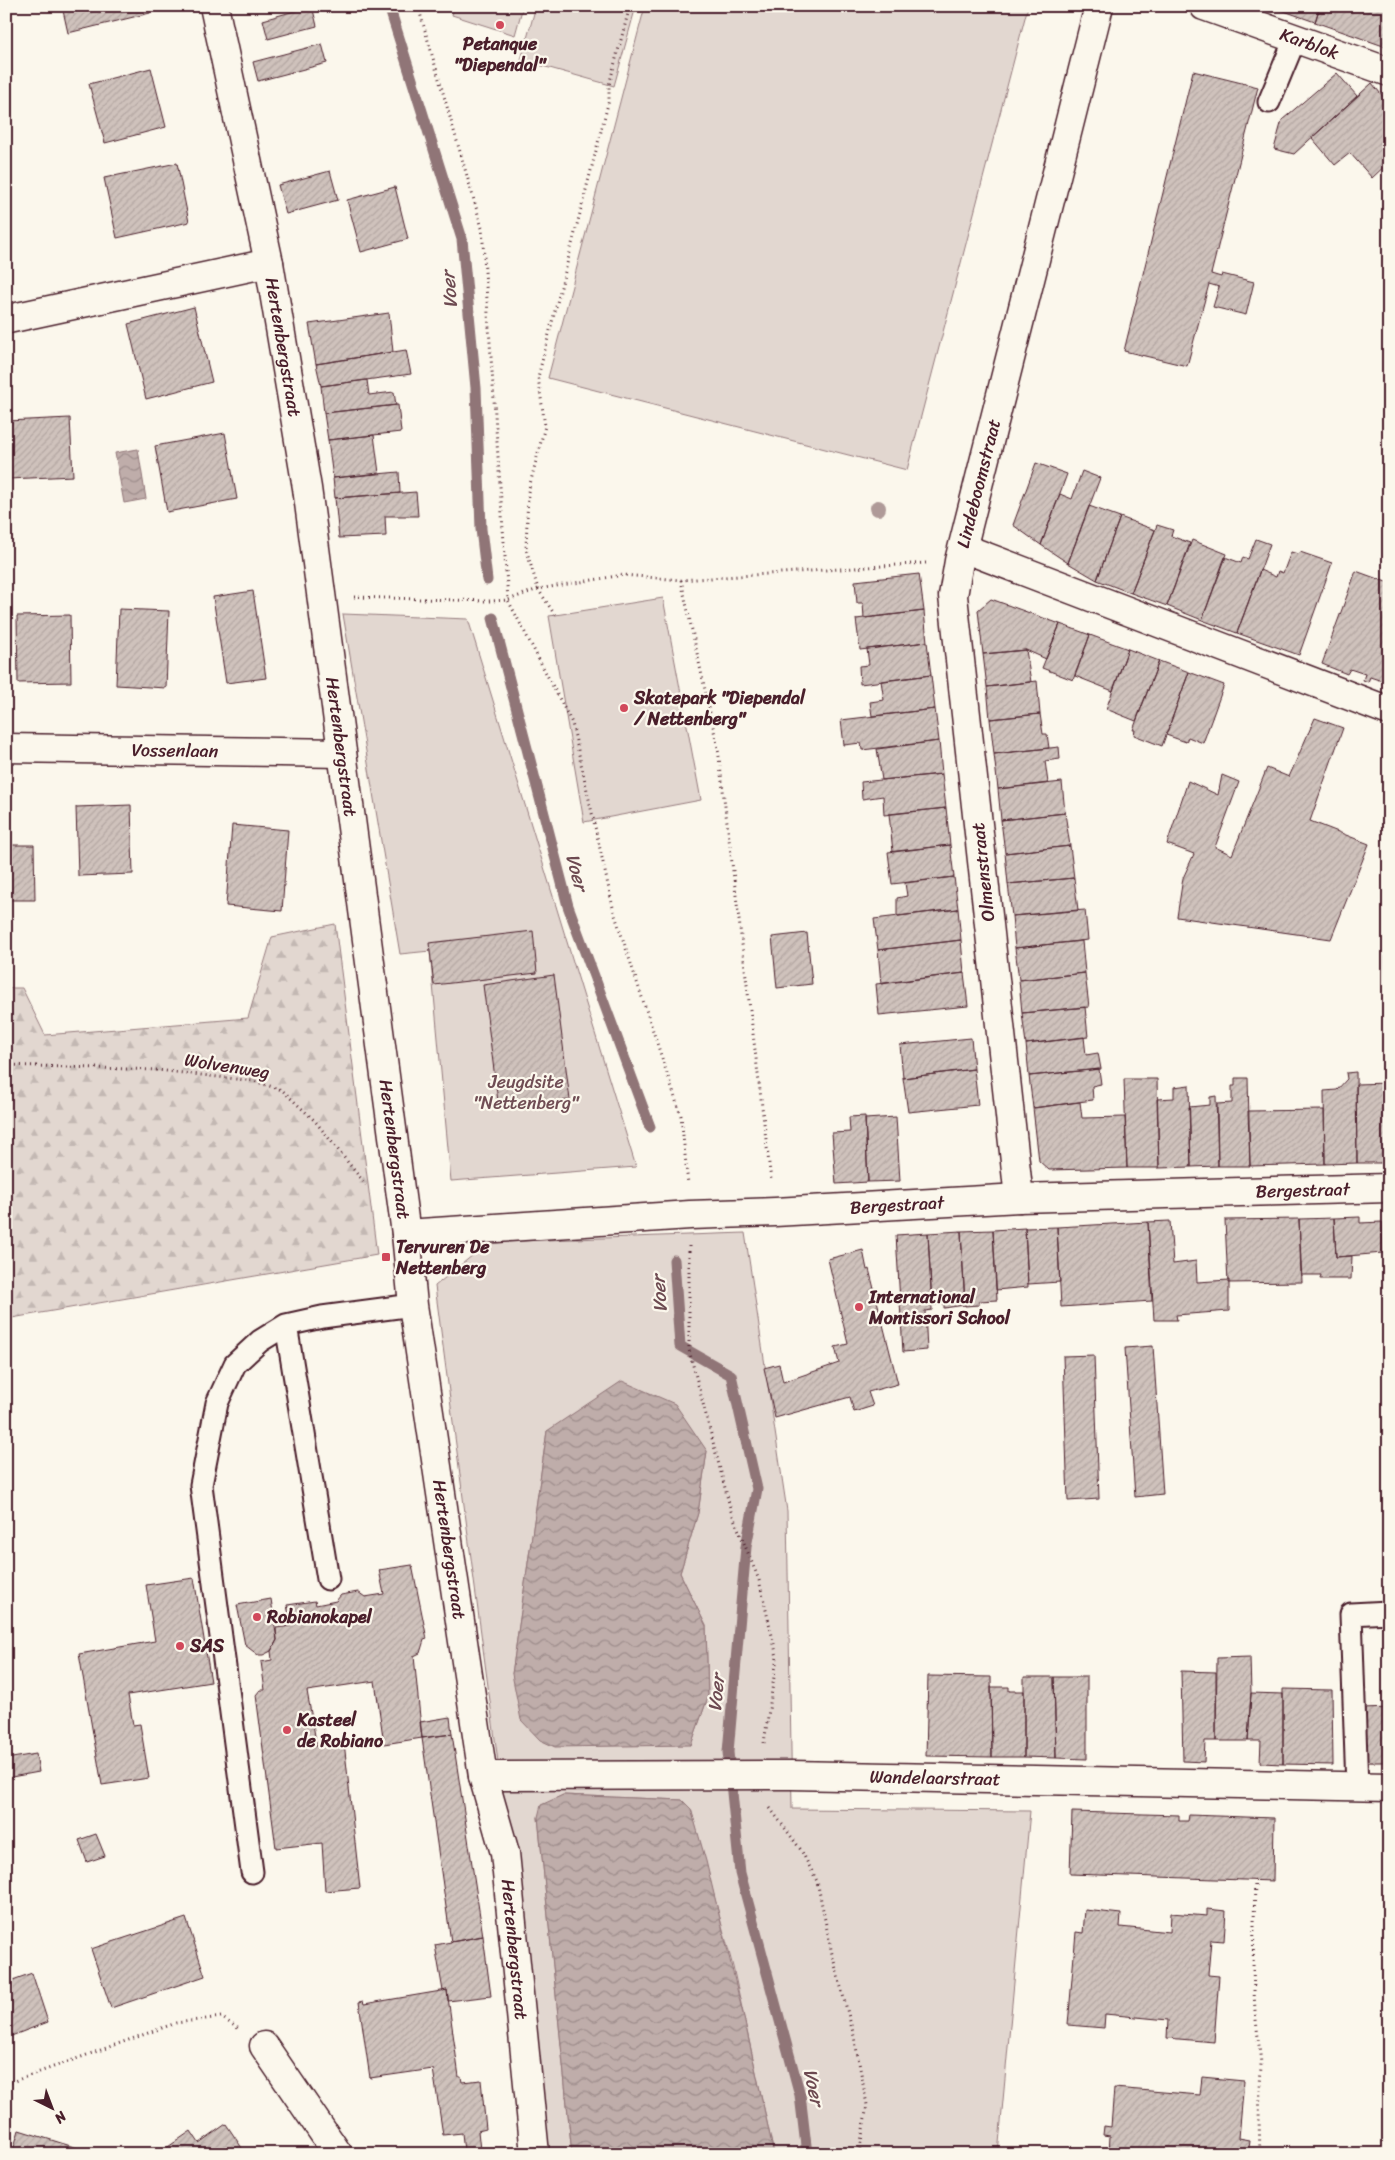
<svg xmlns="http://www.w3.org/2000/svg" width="1395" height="2160" font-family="Sriracha,sans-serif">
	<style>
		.forest { fill: url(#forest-firs); stroke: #967b7e }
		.green { fill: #e2d7d0; stroke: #967b7e; fill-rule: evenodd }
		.water { fill: url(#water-waves); stroke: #907477 }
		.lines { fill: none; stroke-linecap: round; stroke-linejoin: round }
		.stream { stroke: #907477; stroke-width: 11 }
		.building { fill: url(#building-hatch); stroke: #4a1f2b }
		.lane-casing { stroke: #4a1f2b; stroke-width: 25 }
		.street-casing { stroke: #4a1f2b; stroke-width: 31 }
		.path { stroke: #4a1f2b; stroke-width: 3; stroke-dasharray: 1 4; stroke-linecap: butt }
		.lane { stroke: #fbf7ec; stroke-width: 21 }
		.street { stroke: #fbf7ec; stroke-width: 28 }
		.tree { fill: #af9a98 }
		.poi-dot { fill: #d1495b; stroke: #fbf7ec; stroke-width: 2 }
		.labels { text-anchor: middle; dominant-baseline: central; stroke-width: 4.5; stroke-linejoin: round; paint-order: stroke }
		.poi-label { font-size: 18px; font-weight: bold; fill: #4a1f2b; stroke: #fbf7ec; text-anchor: start }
		.street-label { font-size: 18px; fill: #4a1f2b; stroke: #fbf7ec }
		.park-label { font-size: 18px; fill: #704d54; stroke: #fbf7ec }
		.water-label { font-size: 19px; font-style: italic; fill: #6d4a51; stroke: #fbf7ec }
	</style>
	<defs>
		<pattern id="forest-firs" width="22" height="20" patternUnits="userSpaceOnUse" patternTransform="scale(1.25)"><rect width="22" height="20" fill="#e2d7d0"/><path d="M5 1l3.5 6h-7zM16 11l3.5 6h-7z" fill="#c3b8b3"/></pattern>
		<pattern id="water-waves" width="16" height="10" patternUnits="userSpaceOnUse" patternTransform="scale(1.25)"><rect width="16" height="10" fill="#bfadaa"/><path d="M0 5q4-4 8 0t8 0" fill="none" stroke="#9d8c8b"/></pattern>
		<pattern id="building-hatch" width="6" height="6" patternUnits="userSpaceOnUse" patternTransform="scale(1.25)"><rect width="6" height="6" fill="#cfc2bc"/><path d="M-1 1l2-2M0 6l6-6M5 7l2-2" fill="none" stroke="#b3a6a2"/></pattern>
	</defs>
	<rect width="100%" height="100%" fill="#fbf7ec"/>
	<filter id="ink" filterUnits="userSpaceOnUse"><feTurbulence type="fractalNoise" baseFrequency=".02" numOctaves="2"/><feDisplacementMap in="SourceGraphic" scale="10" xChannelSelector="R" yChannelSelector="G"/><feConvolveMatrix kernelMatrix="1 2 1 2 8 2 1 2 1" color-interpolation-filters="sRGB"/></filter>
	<g filter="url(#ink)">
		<path class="forest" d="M335 924 377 1255 6 1319V988H22L45 1035 248 1018 272 937Z"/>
		<path class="green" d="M455 6H523L515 35 452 15Z
			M536 6H636L614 86 521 60Z
			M645 6H1028L907 470 548 378Z
			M663 598 701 800 584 822 549 616Z
			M343 614 468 619 636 1167 451 1181 430 951 400 954Z
			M745 1233 787 1511 792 1809 1030 1811 998 2154H774L733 1967 691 1809 682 1800 563 1795 555 1799 538 1817 572 2154H550L435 1286 489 1242ZM547 1431 707 1451 698 1513 680 1573 706 1626 708 1697 691 1745 512 1674Z"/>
		<path class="water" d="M138 449 146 499 124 503 115 453Z
			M622 1381 675 1404 707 1451 698 1513 680 1573 706 1626 708 1697 691 1745 555 1747 540 1740 521 1720 512 1674 547 1431Z
			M563 1795 682 1800 691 1809 706 1861 744 2018 774 2154H572L538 1817 541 1805Z"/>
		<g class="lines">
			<path class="stream" d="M389 6 462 239 476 388 481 529 487 580
				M493 618 568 906 650 1127
				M674 1260 680 1346 731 1375 757 1489 746 1547 728 1752 740 1873 800 2095 807 2154"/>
		</g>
		<path class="building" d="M62 6H148L150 13 68 33Z
			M312 6 317 26 268 39 263 20Z
			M1270 6H1320L1315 22Z
			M1320 6H1389V48L1315 22Z
			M322 44 327 63 258 81 253 62Z
			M151 68 166 127 105 143 89 84Z
			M1193 71 1258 87 1211 274 1221 277 1222 274 1254 282 1246 315 1213 307 1219 287 1209 284 1187 366 1124 351Z
			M1337 73 1357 96 1294 154 1274 149 1282 120Z
			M1372 83 1389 104V162L1372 178 1350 153 1335 165 1312 138Z
			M177 163 189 222 117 238 104 178Z
			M6 170 10 192 6 193Z
			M330 171 338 200 286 214 278 185Z
			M395 187 408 239 361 252 347 200Z
			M194 307 212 382 146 399 128 324Z
			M389 313 393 352 316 364 309 324Z
			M406 350 411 374 321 386 316 364Z
			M367 380 369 395 394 392 396 405 324 413 321 386Z
			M398 405 401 432 328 440 324 413Z
			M70 418 73 476 9 479 7 421Z
			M225 433 237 499 167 512 155 446Z
			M374 435 379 473 333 478 328 440Z
			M1036 463 1067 474 1041 545 1013 525Z
			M1082 471 1100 478 1068 563 1041 545 1060 494 1072 499Z
			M399 472 400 493 335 498 333 478Z
			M416 492 418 516H385L386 536 339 538 335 498Z
			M1089 506 1120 517 1097 580 1068 563Z
			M1120 517 1155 530 1131 593 1097 580Z
			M1157 525 1173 530 1171 536 1190 543 1167 606 1131 593Z
			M1256 539 1270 544 1237 633 1202 620 1225 557 1241 563 1243 557 1248 559Z
			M1192 540 1227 554 1202 620 1167 606Z
			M1291 552 1298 554 1300 552 1332 563 1299 655 1237 633 1260 570 1276 577 1278 571 1283 573Z
			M1356 571 1389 583V689L1383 687 1385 682 1370 677 1368 682 1363 680 1365 674 1350 669 1347 674 1322 664Z
			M919 574 924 611 864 618 863 603H857L855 581Z
			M253 591 266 678 226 683 213 597Z
			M991 599 1060 624 1046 659 1026 650 983 654 978 610Z
			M119 609 169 611 166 688 116 685Z
			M924 611 927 642 860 650 856 619Z
			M70 615 71 682 18 683 17 616Z
			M1060 624 1090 635 1073 680 1042 668Z
			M1090 635 1128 649 1113 691 1075 676Z
			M927 642 931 675 860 684 859 666 869 665 867 649Z
			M1128 649 1159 661 1136 721 1106 709Z
			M1026 650 1031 682 987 687 983 654Z
			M1159 661 1189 672 1162 746 1134 735 1135 730H1133Z
			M1189 672 1224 685 1203 743 1188 737 1186 742 1166 735Z
			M931 675 935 709 872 716 870 702 884 700 881 681Z
			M1037 681 1040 714 990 719 987 687Z
			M935 709 939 741 862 750 861 743 844 745 841 720Z
			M1040 714 1043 734H1047L1049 748 994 754 990 719Z
			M1315 718 1343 728 1310 821 1369 844 1331 939 1177 917 1183 878 1194 854 1167 844 1188 781 1218 795 1222 775 1239 782 1215 847 1232 855 1267 768 1289 777Z
			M939 741 942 774 882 780 877 749Z
			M1059 747 1060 759 1045 761 1048 783 998 789 994 754Z
			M942 774 946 808 884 815 883 796 862 799 861 782Z
			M1062 782 1065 813 1001 820 998 789Z
			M131 805 133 874 78 876 76 807Z
			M946 808 950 845 893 852 889 814Z
			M1065 813 1070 846 1005 853 1001 820Z
			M232 825 288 830 282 911 226 906Z
			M6 845H34L35 900H6Z
			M950 845 954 877 892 884 888 852Z
			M1070 846 1074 878 1008 884 1005 853Z
			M954 877 958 909 897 916V898L907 896 905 883Z
			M1074 878 1078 910 1012 916 1008 884Z
			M958 909 961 940 878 950 874 919Z
			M1085 910 1088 940 1015 948 1012 916Z
			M533 931 537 973 434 985 429 943Z
			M807 933 812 984 777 988 772 937Z
			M961 940 964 973 881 984 878 950Z
			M1082 941 1085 973 1019 980 1015 948Z
			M1386 956H1389L1388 1105V1083Z
			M964 973 968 1006 879 1015 876 984Z
			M1085 973 1089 1007 1022 1013 1019 980Z
			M554 975 570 1100 499 1109 483 985Z
			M1085 1007 1088 1037 1026 1044 1022 1013Z
			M1084 1037 1086 1055 1098 1053 1101 1069 1029 1076 1026 1044Z
			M971 1038 974 1069 903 1078 900 1045Z
			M974 1069 978 1105 908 1112 903 1078Z
			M1099 1069 1101 1084 1092 1086 1093 1100 1033 1108 1029 1076Z
			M1356 1072 1357 1163 1325 1164 1324 1091 1337 1090 1347 1079 1346 1073Z
			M1235 1078H1248L1250 1166H1218L1217 1104 1232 1103V1086H1235Z
			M1124 1079H1157L1159 1168H1127Z
			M1388 1083 1389 1163H1357L1356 1084Z
			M1189 1085 1191 1167 1159 1168 1157 1099 1174 1098V1087Z
			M1216 1096 1218 1166 1191 1167 1189 1107 1210 1105V1097Z
			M1080 1102 1082 1118 1125 1117 1127 1168 1049 1170 1039 1161 1033 1108Z
			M1324 1110 1325 1164 1250 1166 1248 1111Z
			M865 1116 868 1182 836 1184 832 1133 850 1132 849 1117Z
			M896 1117 900 1181 868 1182 865 1119Z
			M1360 1217V1223L1382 1222 1383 1253 1336 1257 1334 1218Z
			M1334 1218 1336 1257 1352 1256 1351 1279H1320L1321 1275H1301L1299 1219Z
			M1299 1219 1302 1282 1228 1283 1225 1220Z
			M1170 1221 1173 1264 1196 1261 1197 1282 1229 1280V1311L1176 1315 1177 1320H1154L1148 1222Z
			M1148 1222 1152 1301 1061 1307 1057 1227Z
			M1057 1227 1060 1282 1028 1284 1025 1228Z
			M1025 1228 1028 1287 996 1290 993 1230Z
			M993 1230 997 1300 979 1301V1305L965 1306 961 1231Z
			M961 1231 965 1305 944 1308V1304L932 1305 928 1233Z
			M928 1233 932 1310 925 1311 927 1350 903 1352 896 1235Z
			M863 1250 867 1270 869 1269 898 1384 868 1392 873 1406 854 1412 850 1397 775 1418 764 1368 779 1364 783 1382 839 1363 835 1347 848 1344 828 1259Z
			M1153 1346 1163 1494 1135 1497 1125 1348Z
			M1094 1355 1099 1499 1068 1501 1063 1356Z
			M412 1565 427 1639 424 1640 420 1653 414 1656 422 1738 384 1744 375 1681 307 1691 317 1747 344 1742 360 1888 325 1891 322 1843 276 1848 256 1695 260 1690H265L261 1662 272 1660 271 1651 277 1640 276 1628 291 1626 287 1605 315 1601 316 1605 336 1601 341 1595 358 1592 365 1597 384 1594 379 1570Z
			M194 1578 211 1682 128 1695 133 1725 140 1724 149 1778 102 1785 79 1654 155 1641 146 1585Z
			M271 1599 277 1640 271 1651 263 1655H258L245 1645 237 1605Z
			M1250 1657 1251 1693 1248 1741H1216L1217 1658Z
			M1181 1671 1216 1672V1741H1205L1204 1762 1183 1761Z
			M928 1676 991 1677 992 1757 926 1756Z
			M1024 1677H1054L1056 1758 1024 1757Z
			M1054 1677H1087V1759L1056 1758Z
			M991 1687H1009V1691H1024V1757H992Z
			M1283 1689 1332 1690 1333 1765 1283 1764Z
			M1251 1693 1283 1694V1764L1260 1763 1261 1741H1248Z
			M1389 1708V1762H1364L1363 1709Z
			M450 1717 452 1734 422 1738 420 1722Z
			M452 1734 483 1936 451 1942 422 1738Z
			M36 1754 39 1772 6 1778V1759Z
			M1072 1812 1179 1815V1821H1188L1189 1815 1274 1818 1273 1881 1070 1874Z
			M96 1834 105 1856 87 1862 79 1840Z
			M1207 1909 1226 1911 1224 1941 1211 1940 1208 1975 1219 1976 1214 2042 1167 2038 1168 2020 1105 2014 1104 2028 1068 2025 1076 1932 1083 1933 1085 1910 1121 1914 1120 1927 1170 1932 1171 1913 1207 1916Z
			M186 1918 205 1976 111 2008 91 1949Z
			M483 1936 491 1996 448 2001 447 1990 443 1991 435 1945Z
			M6 1972 10 1981 32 1973 48 2022 6 2038Z
			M447 1990 459 2077H461L462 2082 481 2080 486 2129 478 2131 480 2150 464 2151 462 2133 443 2135 433 2069 370 2078 359 2002 363 2001 364 2004Z
			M1202 2077 1244 2081 1239 2138 1250 2140 1248 2154H1109L1110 2136 1103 2135 1104 2126 1111 2127 1114 2088 1200 2095Z
			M226 2124 246 2154H168L165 2149 191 2131 199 2143Z
			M19 2130 87 2151 86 2154H12Z"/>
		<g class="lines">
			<defs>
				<path id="lane" d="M1269 102 1295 39
					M286 1325 328 1579
					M1357 1787 1351 1614 1389 1612
					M252 1872 201 1485 217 1403 235 1364 260 1341 286 1325 322 1317 413 1305"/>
				<g id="street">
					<path id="s1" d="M214 6 269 263 307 488 406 1234 413 1305 483 1776 505 1853 535 2154"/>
					<path id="s2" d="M1204 6 1389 72"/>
					<path d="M8 319 269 263"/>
					<path d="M963 548 1389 711"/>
					<path id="s3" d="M6 748 342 753"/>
					<path id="s4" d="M1019 1198 953 596 959 561 1099 6"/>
					<path id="s5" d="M406 1234 690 1215 775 1212 1019 1198 1389 1188"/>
					<path id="s6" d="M483 1776 791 1775 1389 1787"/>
					<path d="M264 2046 338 2154"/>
				</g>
			</defs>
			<use href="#lane" class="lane-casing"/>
			<use href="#street" class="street-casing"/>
			<path class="path" d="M418 6 482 228 508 600 572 723 614 912 681 1116 688 1184
				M681 580 718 749 771 1180
				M354 597 488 601 508 600 538 589 623 575 681 580 926 563
				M555 615 538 589 526 549 528 492 545 426 538 377 609 100V85L630 6
				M6 1065 157 1070 254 1081 282 1090 315 1121 366 1185
				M689 1246V1350L731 1511 759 1580 777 1657 764 1743
				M770 1808 801 1850 817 1881 832 1954 854 2036 867 2105 860 2148 857 2154
				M1255 1880 1253 1969 1255 2011 1261 2063 1259 2118 1260 2154
				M6 2084 176 2023 221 2017 239 2029"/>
			<use href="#lane" class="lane"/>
			<use href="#street" class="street"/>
		</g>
		<circle class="tree" cx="878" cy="508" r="8"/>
	</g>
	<g class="poi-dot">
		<circle cx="500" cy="25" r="5"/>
		<circle cx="624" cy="708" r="5"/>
		<rect x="381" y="1252" width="10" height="10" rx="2.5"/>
		<circle cx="859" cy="1307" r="5"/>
		<circle cx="257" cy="1617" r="5"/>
		<circle cx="180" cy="1646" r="5"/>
		<circle cx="287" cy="1730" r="5"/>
	</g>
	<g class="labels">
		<g class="poi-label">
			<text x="500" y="44" text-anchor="middle">Petanque<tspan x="500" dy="21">"Diependal"</tspan></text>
			<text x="634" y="698">Skatepark "Diependal<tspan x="634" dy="21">/ Nettenberg"</tspan></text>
			<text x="396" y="1247">Tervuren De<tspan x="396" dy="21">Nettenberg</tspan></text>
			<text x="869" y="1297">International<tspan x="869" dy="21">Montissori School</tspan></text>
			<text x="267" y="1617">Robianokapel</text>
			<text x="190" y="1646">SAS</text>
			<text x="297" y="1720">Kasteel<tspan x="297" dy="21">de Robiano</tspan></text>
		</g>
		<g class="street-label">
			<text stroke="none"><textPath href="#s2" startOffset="112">Karblok</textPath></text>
			<text stroke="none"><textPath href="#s1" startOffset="348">Hertenbergstraat</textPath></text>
			<text stroke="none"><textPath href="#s4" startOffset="721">Lindeboomstraat</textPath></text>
			<text stroke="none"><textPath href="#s1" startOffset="752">Hertenbergstraat</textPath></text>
			<text stroke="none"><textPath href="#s3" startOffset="169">Vossenlaan</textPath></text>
			<text transform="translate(983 872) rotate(-96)">Olmenstraat</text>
			<text transform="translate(227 1066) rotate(9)">Wolvenweg</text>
			<text stroke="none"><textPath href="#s1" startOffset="1158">Hertenbergstraat</textPath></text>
			<text stroke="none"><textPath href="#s5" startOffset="898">Bergestraat</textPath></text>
			<text stroke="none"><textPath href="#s5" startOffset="492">Bergestraat</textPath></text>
			<text stroke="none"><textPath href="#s1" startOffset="1562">Hertenbergstraat</textPath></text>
			<text stroke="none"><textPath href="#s6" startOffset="452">Wandelaarstraat</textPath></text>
			<text stroke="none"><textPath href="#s1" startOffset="1968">Hertenbergstraat</textPath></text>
		</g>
		<g class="park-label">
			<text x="526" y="1082">Jeugdsite<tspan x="526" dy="21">"Nettenberg"</tspan></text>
		</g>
		<g class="water-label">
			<text transform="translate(449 290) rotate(-95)">Voer</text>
			<text transform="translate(577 872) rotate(75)">Voer</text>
			<text transform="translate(659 1294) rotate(-94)">Voer</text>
			<text transform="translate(716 1693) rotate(-85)">Voer</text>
			<text transform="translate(814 2087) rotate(78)">Voer</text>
		</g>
	</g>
	<rect width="1395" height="2160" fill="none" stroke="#fbf7ec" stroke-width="25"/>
	<rect x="12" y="12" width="1370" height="2135" fill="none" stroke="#4a1f2b" stroke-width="2" filter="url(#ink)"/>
	<g transform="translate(52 2108) rotate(138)" stroke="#fbf7ec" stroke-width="4" paint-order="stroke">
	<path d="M0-4L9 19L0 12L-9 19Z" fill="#4a1f2b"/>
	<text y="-8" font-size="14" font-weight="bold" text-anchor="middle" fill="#4a1f2b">N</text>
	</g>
</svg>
